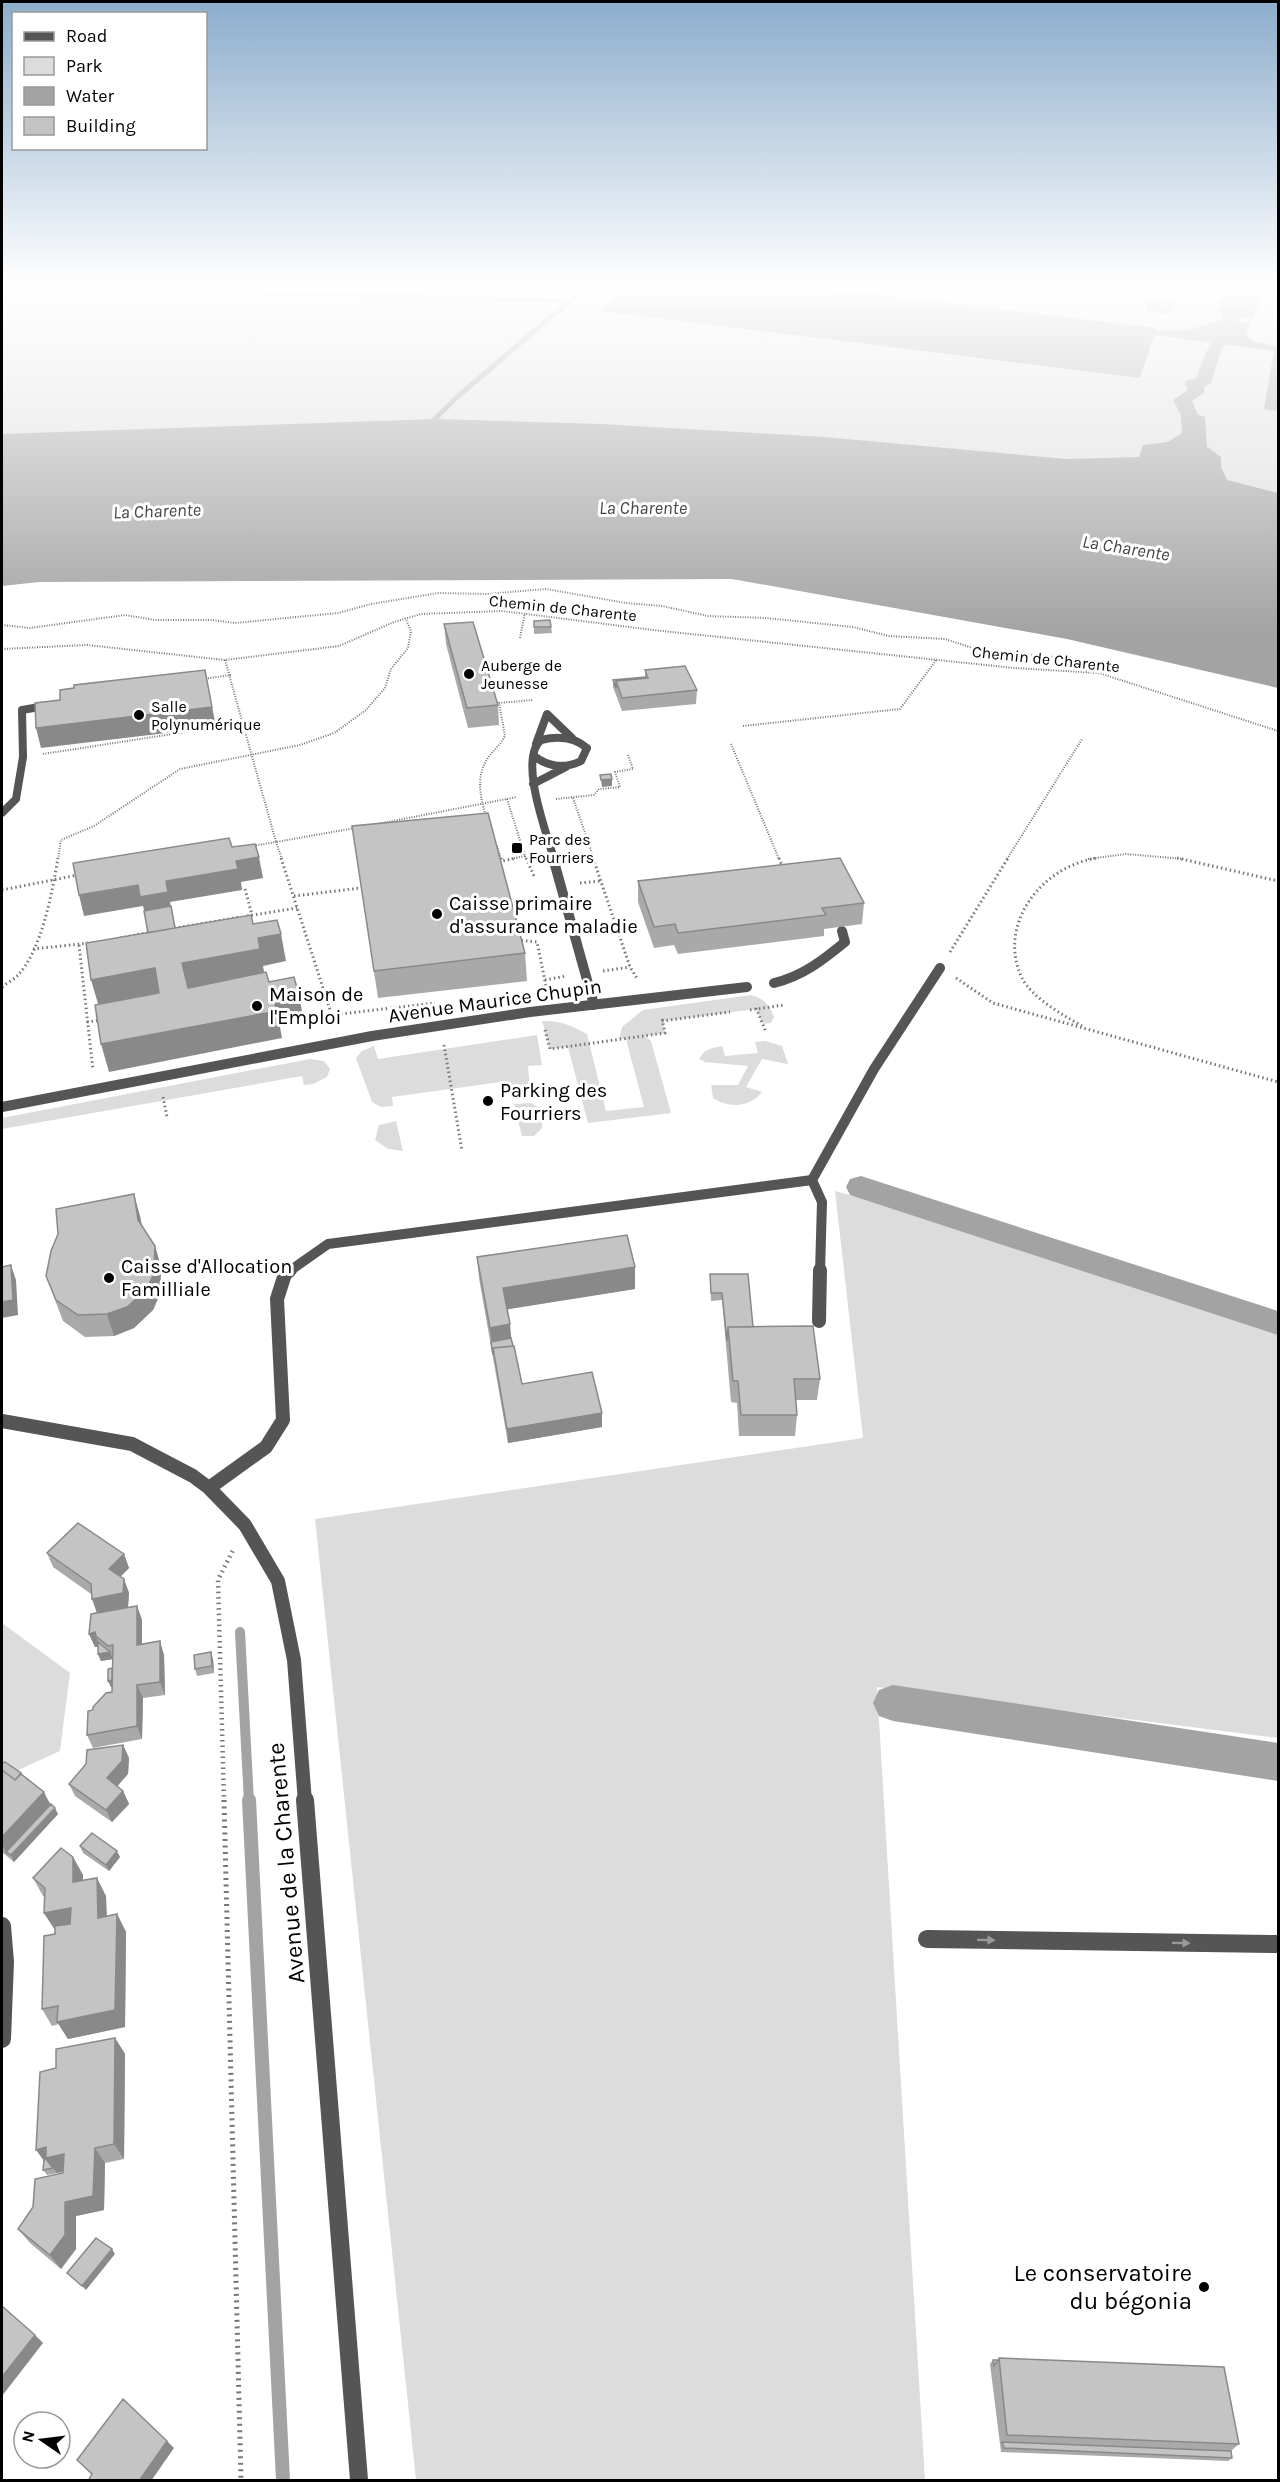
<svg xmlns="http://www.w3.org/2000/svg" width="1280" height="2482" font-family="Karla,sans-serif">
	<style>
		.green { fill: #dcdcdc }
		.water { fill: #a3a3a3 }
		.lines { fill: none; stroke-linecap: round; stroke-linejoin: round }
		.stream-far2 { stroke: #a3a3a3; stroke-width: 5 }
		.stream-far1 { stroke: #a3a3a3; stroke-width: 10 }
		.stream { stroke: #a3a3a3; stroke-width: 14 }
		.canal { fill: #a3a3a3; fill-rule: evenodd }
		.path-far3 { stroke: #777; stroke-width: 2; stroke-dasharray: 1 1.5; stroke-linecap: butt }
		.path-far2 { stroke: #777; stroke-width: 3; stroke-dasharray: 1.5 3; stroke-linecap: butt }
		.path-far1 { stroke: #777; stroke-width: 4.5; stroke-dasharray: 1.5 4; stroke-linecap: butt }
		.path { stroke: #777; stroke-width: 5; stroke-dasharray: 2 4.5; stroke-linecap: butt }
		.lane-far3 { stroke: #555; stroke-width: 8 }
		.lane-far2 { stroke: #555; stroke-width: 10 }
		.lane-far1 { stroke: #555; stroke-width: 14 }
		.lane { stroke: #555; stroke-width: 18 }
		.street-far3 { stroke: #555; stroke-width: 8 }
		.street-far2 { stroke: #555; stroke-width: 10 }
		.street-far1 { stroke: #555; stroke-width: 14 }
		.street { stroke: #555; stroke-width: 18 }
		.wall { fill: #a9a9a9 }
		.shaded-wall { fill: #898989 }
		.building { fill: #c4c4c4; stroke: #898989; stroke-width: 1.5 }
		.oneway { fill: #999 }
		.poi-dot { fill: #000; stroke: #fff; stroke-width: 2 }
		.labels { text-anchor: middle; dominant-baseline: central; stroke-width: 6; stroke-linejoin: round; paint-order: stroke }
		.far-street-label { font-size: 16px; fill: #000; stroke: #fff }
		.far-poi-label { font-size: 16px; fill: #000; stroke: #fff; text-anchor: start }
		.far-water-label { font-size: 18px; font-style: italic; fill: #444; stroke: #fff }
		.poi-label { font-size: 20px; fill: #000; stroke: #fff; text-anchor: start }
		.street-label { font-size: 20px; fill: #000; stroke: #fff }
		.near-street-label { font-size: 24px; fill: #000; stroke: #fff }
		.near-poi-label { font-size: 24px; fill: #000; stroke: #fff; text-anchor: end }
	</style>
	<rect width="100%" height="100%" fill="#fff"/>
	<path class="green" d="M2 288H1278V501L2 449Z
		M751 995C764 999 769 1004 774 1017L771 1023 763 1024 756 1009 663 1021 665 1033 645 1036 651 1041 671 1113 588 1123 568 1047 550 1049 542 1021C560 1020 573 1026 587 1034L606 1111 644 1107 626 1039H619L622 1027 643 1010Z
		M537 1035 542 1065 528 1066 530 1088 511 1091 508 1081 392 1097 393 1106 381 1107 372 1102 356 1058 362 1051 374 1046 378 1059Z
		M766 1041 782 1046 788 1064 762 1059 746 1087 762 1092C750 1108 728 1108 713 1098L711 1085H738L748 1066 705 1062 699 1059C704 1049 712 1048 722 1046L725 1056 758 1053 755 1042Z
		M310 1059 324 1061 330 1069 327 1077 313 1084 304 1085 302 1076 2 1129V1118Z
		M531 1103 542 1109V1128L534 1136H522L514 1104Z
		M396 1121 403 1151 388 1149 375 1140 379 1125Z
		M835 1191 1278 1314V1738L877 1687 925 2480H416L315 1519 863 1438Z
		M2 1623 70 1673 60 1751 14 1772 2 1763Z"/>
	<path class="water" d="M625 288H828L1156 328V331L1188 330 1221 320 1223 315 1217 312 1227 288H1267L1252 319 1238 318 1239 322 1250 324 1246 334 1253 341 1276 346 1278 342V411L1264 409 1274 351 1154 335 1140 378 600 311Z
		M1191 403 1196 414 1205 417 1207 447 1221 457V467L1227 480 1278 493V688L1067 639 732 579 39 582 2 586V434L437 419 602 424 824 437 1067 459 1139 457 1143 445 1168 442 1182 433 1180 405Z"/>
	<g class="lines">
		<path class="stream-far2" d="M80 288 568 301
			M613 288 624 289
			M427 427 457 397 585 288"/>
		<path class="stream-far1" d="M240 1632 249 1802"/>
		<path class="stream" d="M249 1800 283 2480"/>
		<path class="canal" d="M1237 288H1253L1237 325 1222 348 1211 383 1203 388 1205 392 1192 401 1198 415 1201 445 1192 450 1186 449 1181 415 1173 400 1188 390 1185 384 1187 380 1196 379C1206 347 1224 319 1237 288Z
			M861 1176 1278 1311V1335L850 1195 846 1187 850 1179Z
			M893 1685 1278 1743V1781L893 1721 879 1716 873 1703 879 1690Z"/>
		<path class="path-far3" d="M2 625 30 628 125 615 155 620H212L235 623 338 613 371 604 438 593 487 594 546 589 626 603 662 606 708 616 766 618 853 627 889 636 945 639 982 651 1068 658 1085 666 1087 673
			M520 638 525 613
			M2 649 87 645 225 660 339 646 394 622 421 614 503 611 653 630 1014 668 1099 673 1278 731
			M225 660 276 842 355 828
			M203 679 231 675
			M743 726 900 709 937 659
			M731 744 779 859
			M43 754 244 723
			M573 798 594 859
			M507 799 525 856 510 859
			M556 799 594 795 599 789 620 787 615 772 633 769 628 755
			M486 817C480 796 475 774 490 755 495 749 501 744 505 736L499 703 533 700
			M377 824 517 797
			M251 846 276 842 282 859
			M497 846 501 859
			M525 856 527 859
			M58 859 61 840 94 826 180 769 300 745 334 733 366 710 385 688 391 669 408 648 411 631 406 619
			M1007 859 1082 739
			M1088 859 1126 854 1184 859"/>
		<path class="path-far2" d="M281 858 334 1022
			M501 858 502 861 517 858
			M526 858 534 876
			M593 858 630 967 638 980
			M779 858 783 868
			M1177 858 1278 881
			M580 883 600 881
			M245 889 252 915
			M2 890 78 875
			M294 896 361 888
			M247 916 297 908
			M170 929 240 917
			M120 938 151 932
			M517 940 537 942 546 986 540 988
			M79 945 93 1070
			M33 949 89 943
			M950 952 1008 858
			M603 971 630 967
			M956 978 993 1003 1278 1082
			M545 980 566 976
			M2 987C7 983 13 980 17 976 42 951 52 892 58 858
			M756 1008 766 1032
			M750 1010 784 1005
			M332 1015 435 1003
			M662 1021 730 1012
			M87 1022 101 1020
			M1082 1026C1063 1015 1032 998 1022 978 996 924 1043 865 1098 858
			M545 1030 550 1049 665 1033 662 1018
			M444 1045 462 1151
			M163 1097 167 1117"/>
		<path class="path-far1" d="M224 1802 218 1580 234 1548"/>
		<path class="path" d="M224 1800 241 2480"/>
		<path class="lane-far3" d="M536 744 547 714 572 738
			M2 813 16 799 23 757 22 710 51 705"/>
		<path class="lane-far2" d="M774 983C803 976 823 960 845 942L842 931
			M820 1272 822 1202 812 1180 874 1069 940 968"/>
		<path class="lane-far1" d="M819 1321 820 1270"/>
		<path class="lane" d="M927 1939 1278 1944"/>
		<path class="street-far3" d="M534 756C548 767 565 769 581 761L587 748C574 737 557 736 541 740 518 759 547 834 554 859
			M533 784 566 767"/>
		<path class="street-far2" d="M553 858 594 1005
			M2 1107 372 1036 530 1012 747 987
			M288 1272 328 1244 812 1180"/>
		<path class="street-far1" d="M2 1421 132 1444 193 1476 209 1488 245 1525 278 1581 294 1660 305 1802
			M209 1488 266 1447 283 1420 277 1299 285 1274 290 1270"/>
		<path class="street" d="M305 1800 359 2480
			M2 1926 5 1962 2 2039"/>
	</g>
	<path class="wall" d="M1143 288H1157L1154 292 1143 291Z
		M1146 305 1173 306 1169 314 1145 311Z
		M534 621 551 627 552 633 534 634Z
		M444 624 498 705 499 725 468 728 446 644Z
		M645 670 697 690 696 704 622 711 613 687V680L645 677Z
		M352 826 525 953 527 981 378 998Z
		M638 881 864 903 862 924 824 929V936L678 954 674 945 654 948 638 902Z
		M140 1216 142 1225 155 1246 161 1267 160 1294 153 1310 134 1328 114 1336 85 1337 63 1321 46 1276Z
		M477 1257 635 1289 507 1309 511 1340 522 1384 602 1427 508 1443 479 1278Z
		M710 1274 753 1327 820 1379 817 1400H796L797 1415 795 1436H739L737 1403 731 1402 722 1300 711 1301Z
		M47 1553 124 1554 129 1568 120 1577 124 1579 129 1593 128 1607 103 1612 137 1606 142 1620V1644L164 1655 165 1695 143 1698 142 1739 93 1748 87 1735 93 1710 99 1701 112 1692V1687H111L108 1681 112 1668 113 1659 101 1661 98 1654V1647H95L89 1634 97 1613 91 1594 53 1567Z
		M213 1659 214 1673 197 1676 195 1669Z
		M123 1745 129 1758 128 1774 117 1786 123 1791 129 1804 112 1822 75 1796 69 1784Z
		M2 1764 21 1773 51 1804 58 1814 14 1862 2 1852Z
		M80 1846 120 1857 109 1871 83 1853Z
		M73 1857 83 1875V1881L106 1896 107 1916 117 1914 126 1932 125 2027 68 2039 59 2024 52 2026 42 2009 55 1930 44 1913 45 1897 43 1896 33 1878Z
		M115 2038 125 2054 124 2159 105 2163 104 2210 76 2216V2249L61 2269 30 2243 18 2229 63 2173V2172L47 2175 43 2170 56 2068Z
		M999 2358 1239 2444 1231 2451 1232 2458 1228 2461 1001 2452 990 2364 993 2360H998Z"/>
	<path class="shaded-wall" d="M205 670 216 727 41 748 36 728Z
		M612 779V786L602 787 601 780Z
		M259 857 263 878 241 882 242 890 170 902 181 956 146 918 143 906 84 916 79 895 166 881 236 861Z
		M281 934 286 961 263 966 265 977 189 990 182 963 258 938Z
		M155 968 161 996 99 1007 91 980Z
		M299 995 304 1022 280 1027 282 1038 109 1072 101 1044 274 999Z
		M134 1194 140 1216 144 1241 138 1220Z
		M155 1246 161 1267 160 1294 153 1310 134 1328 114 1336 107 1314Z
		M11 1265 16 1280 18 1315 2 1318V1302Z
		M635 1267V1289L504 1310 503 1288Z
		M510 1324 512 1346 491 1342 492 1349 490 1328Z
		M602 1413V1427L508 1443 507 1429Z
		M124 1554 129 1568 114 1583 109 1569Z
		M124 1579 129 1593 128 1607 97 1613 92 1599Z
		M137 1606 142 1620V1658L137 1645Z
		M95 1632 96 1636 100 1646 95 1647 89 1634Z
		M160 1641 164 1655 165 1695 160 1682Z
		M110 1652 113 1659 101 1661 98 1654Z
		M211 1652 213 1659 214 1673 212 1666Z
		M115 1679 118 1686 111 1687 108 1681Z
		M137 1685 143 1698 142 1739 137 1726Z
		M123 1745 129 1758 128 1774 113 1791 107 1778Z
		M123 1791 129 1804 112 1822 106 1810Z
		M44 1792 53 1810 55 1808 58 1814 14 1862 11 1855 6 1852 2 1844V1837Z
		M117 1851 120 1857 109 1871 106 1865Z
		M73 1857 83 1875 82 1900 73 1882Z
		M97 1878 106 1896 107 1936 98 1918Z
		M71 1908 81 1925 55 1930 44 1913Z
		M117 1914 126 1932 125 2027 68 2039 57 2022Z
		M115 2038 125 2054 124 2159 114 2144Z
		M46 2147 64 2154 74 2169 57 2173 50 2164 47 2165 36 2150Z
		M95 2148 105 2163 104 2210 76 2216V2249L61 2269 50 2255 65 2202Z
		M112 2249 115 2254 86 2290 82 2286Z
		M35 2335 43 2343 2 2396V2377Z
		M167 2441 174 2448 151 2481H139Z"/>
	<path class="building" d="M1166 299 1174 300 1171 308 1146 305 1148 301 1164 303Z
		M550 620 551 627H534V621Z
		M473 622 498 705 467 708 444 624Z
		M685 666 697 690 622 698 616 681 648 678 645 670Z
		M205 670 212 707 36 728 35 703 60 700V690L74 688V685Z
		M645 677V678L616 681V688L613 680Z
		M611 774 612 779 601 780 600 775Z
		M488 813 525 953 374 971 352 826Z
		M229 838 232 847 255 844 259 857 236 861 238 869 166 881 168 892 140 897 138 885 79 895 73 863Z
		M840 858 864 903 822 908 826 915 678 933 675 924 654 927 638 881Z
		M171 906 175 928 148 933 144 911Z
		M251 915 253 924 277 920 281 934 258 938 260 949 182 963 188 988 266 972 269 982 294 977 299 995 274 999 277 1011 101 1044 95 1005 159 993 155 968 91 980 86 943Z
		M134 1194 138 1220 155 1246 154 1273 147 1289 127 1307 107 1314 78 1315 56 1300 46 1276 51 1251 58 1234 56 1209Z
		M627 1235 635 1267 503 1288 510 1324 490 1328 477 1257Z
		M11 1265 13 1300 2 1302V1267Z
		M710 1274H748L753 1327H728L727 1341 722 1293H711Z
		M813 1326 820 1379H794L797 1415H741L738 1381H733L728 1327Z
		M511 1338 513 1346 493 1348V1355L491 1342Z
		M514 1346 522 1384 592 1372 602 1413 507 1429 493 1348Z
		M78 1523 124 1554 109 1569 124 1579 123 1593 92 1599 91 1584 47 1553Z
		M137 1606V1645L160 1641V1682L137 1685V1726L87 1735 88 1711 93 1710V1707L106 1693 112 1692 113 1645 108 1646 96 1636 95 1632 89 1634 91 1614Z
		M98 1642 110 1652 98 1654Z
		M211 1652 212 1666 195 1669 194 1655Z
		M112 1668V1680L108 1681V1669Z
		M123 1745 122 1761 107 1778 123 1791 106 1810 69 1784 86 1764 87 1750Z
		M5 1762 21 1773 15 1780 2 1770V1764Z
		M2 1770 15 1780 21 1774 44 1792 2 1837Z
		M51 1804 55 1808 11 1855 6 1852Z
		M92 1833 117 1851 106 1865 80 1846Z
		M61 1848 73 1857V1882L97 1878 98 1918 117 1914 115 2010 57 2022 58 2006 42 2009 44 1936 55 1934V1926L70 1924 71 1908 44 1913 45 1888 33 1878Z
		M115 2038 114 2144 95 2148 93 2196 65 2202V2235L50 2255 18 2229 33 2207 35 2179 63 2173 64 2154 46 2158V2147L36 2150 40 2072 56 2068V2049Z
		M46 2159 53 2168 43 2170 44 2160Z
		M96 2238 112 2249 82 2286 67 2273Z
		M2 2306 35 2335 2 2377Z
		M999 2358 1224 2367 1239 2444 1007 2435Z
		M993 2360H998L994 2366Z
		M123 2399 167 2441 139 2481H88L92 2474 77 2460Z
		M1002 2442 1231 2451 1232 2458 1004 2448Z"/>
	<defs><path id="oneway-solid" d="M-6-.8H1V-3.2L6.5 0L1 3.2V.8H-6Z" transform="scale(1.5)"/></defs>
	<g class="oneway">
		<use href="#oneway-solid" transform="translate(986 1940) rotate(1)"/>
		<use href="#oneway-solid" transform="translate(1181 1943) rotate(1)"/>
	</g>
	<linearGradient id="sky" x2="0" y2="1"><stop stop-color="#8cadcc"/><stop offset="0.45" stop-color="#fff"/><stop offset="1" stop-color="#fff" stop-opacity="0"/></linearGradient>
	<rect width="1280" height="635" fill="url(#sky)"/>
	<g class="poi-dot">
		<circle cx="469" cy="674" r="6"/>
		<circle cx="139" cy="715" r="6"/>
		<rect x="511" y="842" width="12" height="12" rx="3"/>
		<circle cx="437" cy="914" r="6"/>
		<circle cx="257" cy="1006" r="6"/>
		<circle cx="488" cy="1101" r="6"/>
		<circle cx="109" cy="1278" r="6"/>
		<circle cx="1204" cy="2287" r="6"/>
	</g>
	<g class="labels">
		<g class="far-street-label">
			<text transform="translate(563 608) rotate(6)">Chemin de Charente</text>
			<text transform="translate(1046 659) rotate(6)">Chemin de Charente</text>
		</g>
		<g class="far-poi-label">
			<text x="481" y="665">Auberge de<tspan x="481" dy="18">Jeunesse</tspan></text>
			<text x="151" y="706">Salle<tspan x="151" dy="18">Polynumérique</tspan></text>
			<text x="529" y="839">Parc des<tspan x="529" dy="18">Fourriers</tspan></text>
		</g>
		<g class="far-water-label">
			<text x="643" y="508">La Charente</text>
			<text transform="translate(157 511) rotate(-2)">La Charente</text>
			<text transform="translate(1126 548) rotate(9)">La Charente</text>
		</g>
		<g class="poi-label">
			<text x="449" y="903">Caisse primaire<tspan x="449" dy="23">d'assurance maladie</tspan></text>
			<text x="269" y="994">Maison de<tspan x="269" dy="23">l'Emploi</tspan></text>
			<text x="500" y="1090">Parking des<tspan x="500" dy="23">Fourriers</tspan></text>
			<text x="121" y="1266">Caisse d'Allocation<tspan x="121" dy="23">Familliale</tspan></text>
		</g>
		<g class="street-label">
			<text transform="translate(495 1001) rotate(-8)">Avenue Maurice Chupin</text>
		</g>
		<g class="near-street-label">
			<text transform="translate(286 1863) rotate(-95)">Avenue de la Charente</text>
		</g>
		<g class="near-poi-label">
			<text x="1192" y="2273">Le conservatoire<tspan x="1192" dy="28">du bégonia</tspan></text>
		</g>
	</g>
	<rect width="1280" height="2482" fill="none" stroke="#000000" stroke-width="6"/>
	<rect x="12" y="12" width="195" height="138" fill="#ffffff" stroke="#999999" stroke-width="1.5"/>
	<rect x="24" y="32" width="30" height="9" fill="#555555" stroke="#999999" stroke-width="1.5"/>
	<text x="66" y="42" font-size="18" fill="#000000">Road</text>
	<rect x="24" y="57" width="30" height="18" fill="#dcdcdc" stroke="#999999" stroke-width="1.5"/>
	<text x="66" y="72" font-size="18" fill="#000000">Park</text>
	<rect x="24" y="87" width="30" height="18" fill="#a3a3a3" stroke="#999999" stroke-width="1.5"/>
	<text x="66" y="102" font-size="18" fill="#000000">Water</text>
	<rect x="24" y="117" width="30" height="18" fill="#c4c4c4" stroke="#999999" stroke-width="1.5"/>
	<text x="66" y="132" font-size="18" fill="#000000">Building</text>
	<g transform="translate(42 2440) rotate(284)"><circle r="28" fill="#ffffff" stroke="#999999" stroke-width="1.5"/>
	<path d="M0-4.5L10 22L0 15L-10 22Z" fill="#000000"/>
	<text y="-9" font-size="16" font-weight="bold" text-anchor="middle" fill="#000000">N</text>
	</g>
</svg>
